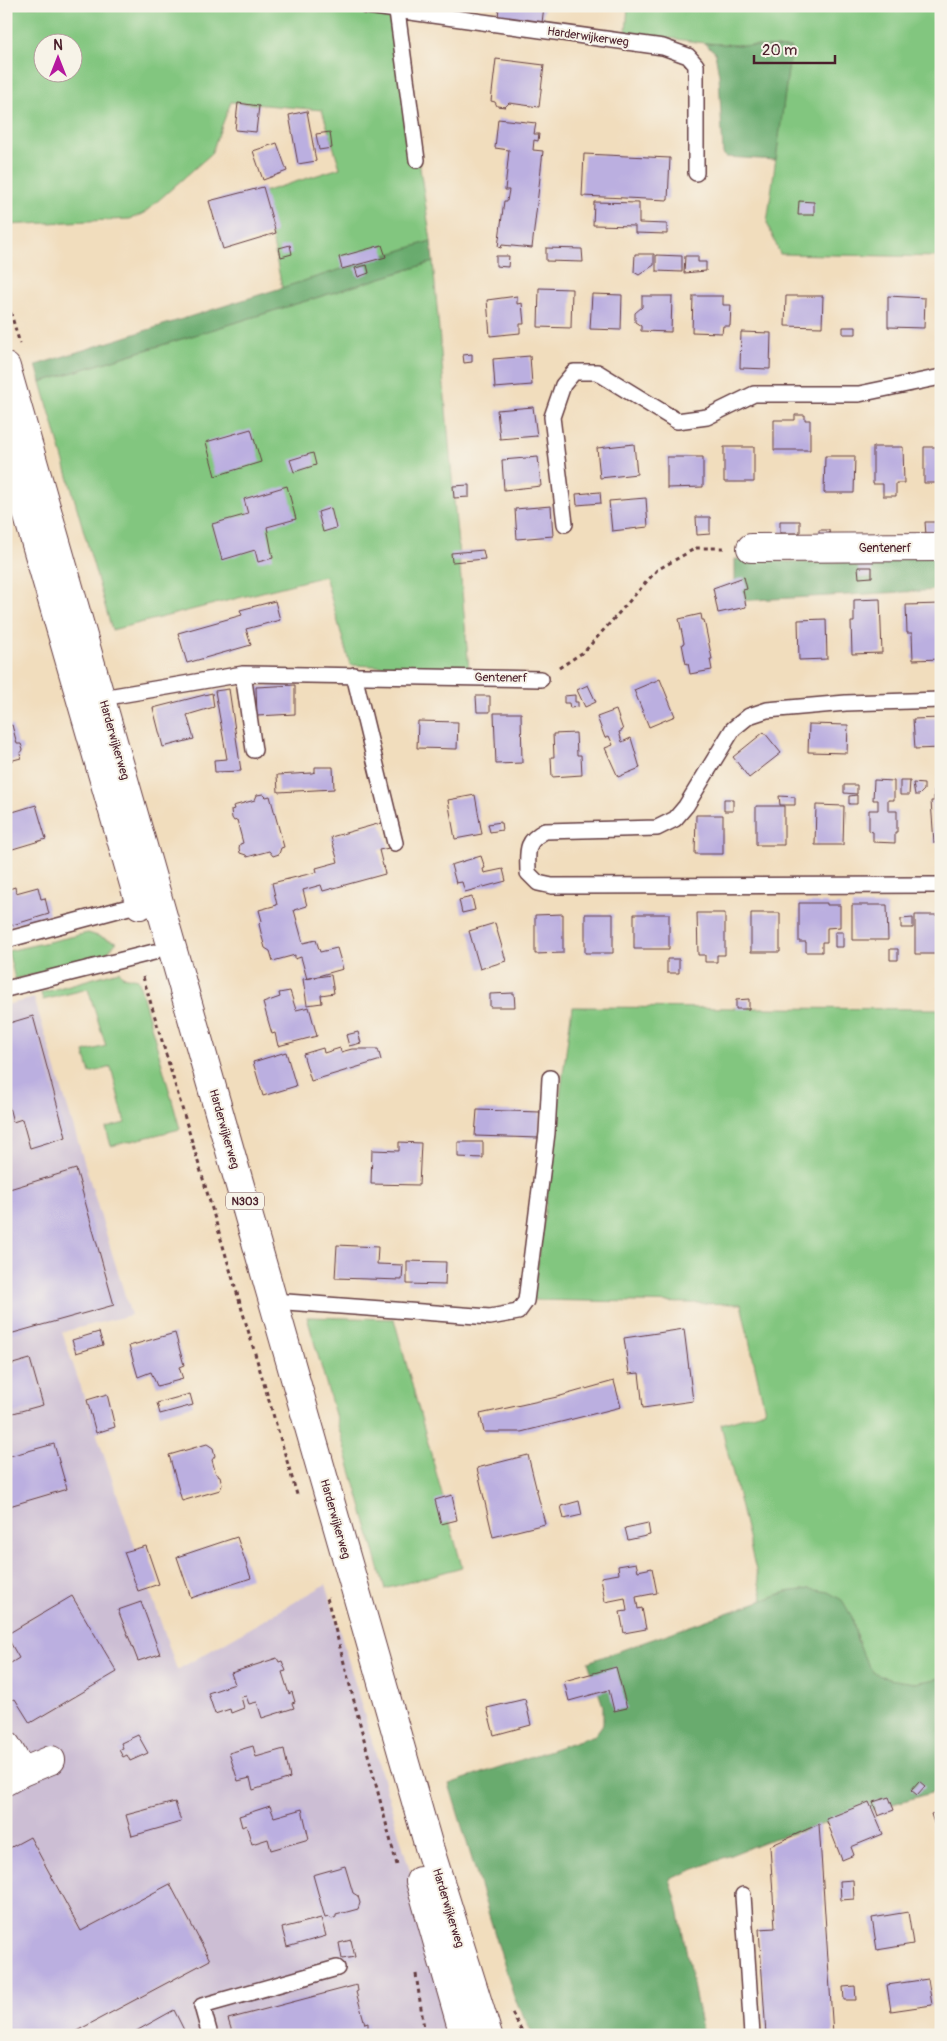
<svg xmlns="http://www.w3.org/2000/svg" width="947" height="2041" font-family="Pangolin,sans-serif">
	<style>
		.industrial { fill: #ccbed4 }
		.green { fill: #82c67f; stroke: #667255; fill-rule: evenodd }
		.forest { fill: #69ab6e; stroke: #5a654c }
		.building { fill: #bbafe0 }
		.lines { fill: none; stroke-linecap: round; stroke-linejoin: round }
		.service-casing { stroke: #633c41; stroke-width: 18 }
		.minor-casing { stroke: #633c41; stroke-width: 30 }
		.primary-casing { stroke: #633c41; stroke-width: 30 }
		.path { stroke: #633c41; stroke-width: 3; stroke-dasharray: 4 4; stroke-linecap: butt }
		.service { stroke: #fff; stroke-width: 15 }
		.minor { stroke: #fff; stroke-width: 28 }
		.primary { stroke: #fff; stroke-width: 28 }
		.labels { text-anchor: middle; dominant-baseline: central; stroke-width: 4; stroke-linejoin: round; paint-order: stroke }
		.shield { fill: #f7f3e8; stroke: #7e5f64; stroke-width: 1 }
		.shield-label { font-size: 11px; font-weight: bold; fill: #4a1f2b }
		.street-label { font-size: 12px; fill: #4a1f2b; stroke: #f7f3e8 }
	</style>
	<rect width="100%" height="100%" fill="#f7f3e8"/>
	<filter id="ink" filterUnits="userSpaceOnUse"><feTurbulence type="fractalNoise" baseFrequency=".02" numOctaves="2"/><feDisplacementMap in="SourceGraphic" scale="10" xChannelSelector="R" yChannelSelector="G"/><feConvolveMatrix kernelMatrix="1 2 1 2 8 2 1 2 1" color-interpolation-filters="sRGB"/></filter>
	<filter id="wash" filterUnits="userSpaceOnUse"><feTurbulence type="fractalNoise" baseFrequency=".0096" numOctaves="4" result="noise"/><feDisplacementMap in="SourceGraphic" scale="20" xChannelSelector="R" yChannelSelector="G"/><feGaussianBlur stdDeviation="1.12" result="paint"/><feColorMatrix in="noise" values="0 0 0 0 0 0 0 0 0 0 0 0 0 0 0 0 0 1.4 0 .05"/><feComposite in="paint" operator="in"/></filter>
	<g filter="url(#wash)">
		<rect width="100%" height="100%" fill="#f1ddbd"/>
		<path class="industrial" d="M34 998 131 1315 62 1332 177 1670 326 1584 458 2035H6V1005Z"/>
		<path class="green" d="M6 6H323L377 13 398 22 431 241 282 288 263 192 340 168 322 110 231 102 211 154 143 214 130 219 6 225ZM42 42H72V72H42Z
			M628 6H941V257L780 254 767 223 791 48 704 43 626 32Z
			M433 262 469 670 350 665 325 576 112 630 41 382Z
			M88 933 117 942 102 958 15 979 8 951Z
			M119 971 122 976 138 979 180 1129 111 1146 106 1128 125 1123 111 1067 90 1073 84 1052 106 1046 88 989 43 1000 41 993Z
			M572 1007 941 1009V1678C932 1679 922 1683 914 1683 903 1683 882 1679 873 1672 861 1661 856 1632 852 1617L810 1589 786 1592 763 1600 721 1424 765 1411 741 1304 533 1300Z
			M307 1317 394 1319 462 1567 385 1589Z"/>
		<path class="forest" d="M704 43 791 48 776 160 726 157 723 154 719 75 715 52Z
			M431 241 433 262 41 382 36 365Z
			M941 555V590L735 601V559L817 563Z
			M810 1589 828 1592 842 1600 852 1617 857 1640 865 1659 873 1672 889 1679 915 1683 941 1678V1790L766 1841 670 1879 677 1904 703 2035H533L514 1997 449 1784 595 1735 603 1724V1706L588 1662 786 1592Z"/>
		<g id="blocks">
			<path class="building" d="M499 6H544L542 23 498 19Z
				M496 59 544 65 539 107 509 103 505 107 497 106 495 102 491 101Z
				M238 103 259 106 256 132 235 130Z
				M307 111 316 161 298 164 289 115Z
				M498 119 536 123 534 134H539L538 141 534 140 533 150 543 151 532 248 502 245 501 248 498 247 504 201H507L509 190H505L509 150 495 148Z
				M330 132 332 148 319 150 316 134Z
				M277 143 287 171 263 180 253 151Z
				M584 154 670 158 668 200 582 196Z
				M263 187 276 233 223 249 209 201Z
				M799 201 814 202V215H798Z
				M594 202 639 203V223L667 224V234L635 233V226L593 225Z
				M290 245 292 254 281 257 279 248Z
				M382 245 386 257 342 269 339 257Z
				M546 248 582 249 583 262 546 261Z
				M635 254H654V265L639 275 634 272Z
				M656 255 682 256V272L656 271Z
				M496 256H509L508 267 496 266Z
				M685 256H698V262H706V271L684 273Z
				M367 265 369 273 358 277 355 268Z
				M539 288 572 289 571 328 538 327Z
				M592 294 622 295 621 330 590 329Z
				M517 296V304L522 303 524 324H520V333L490 336 487 300Z
				M642 296H672L671 332 641 331V326L635 322V313L642 307Z
				M693 296H723V305H731L730 326H723L722 333 692 332Z
				M786 296H823L822 327 785 326Z
				M888 296 925 298 924 328 888 327Z
				M843 327H856V334H843Z
				M741 332 771 333 770 369 740 368Z
				M472 354V362L464 363 463 355Z
				M530 356 532 385 495 388 493 359Z
				M533 407 537 436 500 439 497 410Z
				M795 415H805V420H810V450H774V420H795Z
				M251 429 261 462 215 476 206 442Z
				M634 444 637 474 600 478 597 448Z
				M724 447H754V482H724Z
				M873 447H903L904 483H896V496H883V484H873Z
				M924 447H941V483H924Z
				M313 453 316 465 294 472 290 460Z
				M825 456H855L854 493H824Z
				M538 457 541 486 504 490 502 460Z
				M667 457H703V487L667 488Z
				M469 485V497L454 498 453 486Z
				M287 486 296 519 267 527 273 558 258 562 255 550 222 560 212 524 248 514 244 499Z
				M600 492 601 503 577 505 576 494Z
				M646 498 648 527 612 531 609 501Z
				M551 506 553 536 517 539 515 509Z
				M331 508 336 528 323 532 318 512Z
				M696 517H710V534L697 535Z
				M780 521H800V533H780Z
				M925 522H941V534L926 535Z
				M819 530H829L830 538 819 539Z
				M483 550 485 559 452 562 451 553Z
				M858 567H872V577L859 578Z
				M744 577 747 589 743 590 746 607 718 613 713 588Z
				M880 599 882 653 852 654 851 622H854V600Z
				M275 601 280 620 246 629 251 645 187 663 178 633 242 615 240 610Z
				M941 604V659L913 660 912 633H907L906 605Z
				M701 614 702 620H704L712 659H710L712 670 690 674 688 663 686 664 682 644 684 643 679 619Z
				M826 619 827 659 799 660 798 620Z
				M660 679 675 716 649 727 634 690Z
				M295 685V714L257 716 256 687Z
				M588 685 596 702 585 707 577 690Z
				M229 689 241 771 215 772 214 760 227 759 215 691Z
				M212 693 214 707 187 715 194 739 163 747 153 708Z
				M575 695V702H578V707L570 708 569 703H564V696Z
				M476 696H490V712H477Z
				M616 710 623 730 619 732 622 742 631 738 640 768 618 777 605 748 613 745 609 736 605 738 597 717Z
				M494 713H521L522 763 496 764Z
				M941 718V748L915 749 913 719Z
				M418 721 458 722 457 749 417 748Z
				M809 724 848 725 847 753 808 752Z
				M12 725 17 744H21L23 750 20 754 21 758 6 762V727Z
				M764 732 781 753 749 778 733 757Z
				M576 733 577 755H581L582 775 552 777 551 757H554L553 734Z
				M315 767H333L334 789 278 792 277 775 312 773 315 772Z
				M874 780 894 781V800H888V811H897V832H895V843L873 842V832L869 831V810H878V800H873Z
				M900 781H910L909 795H900Z
				M913 783 924 784V790L919 795H915Z
				M844 785H857V794L844 793Z
				M941 789V843H934L931 801H934V790Z
				M263 794 266 797 270 796 284 847 281 848 279 854 273 856 269 851 247 857 246 855 240 853 239 848 240 844 243 843 237 820 234 821 232 818 231 810 234 809 233 806 255 800 257 795Z
				M475 795 482 834 455 839 448 800Z
				M857 795V804H849V796Z
				M779 796 795 797V805H780Z
				M724 799H733V811H724Z
				M36 805 46 839 6 851V814Z
				M816 805 844 806 843 845H815Z
				M756 806H784V845H756Z
				M696 815H723V854H695Z
				M501 822 502 830 490 832 488 824Z
				M381 823 389 848 379 850 385 874 323 891 321 885 303 890 307 906 294 910 303 943 316 940 320 952 337 948 343 969 307 979 301 957 295 959V955L273 961 270 951 265 948 262 937 259 924 262 921 259 910 277 905 272 883 317 872 316 868 338 862 331 837Z
				M481 856 485 868 483 869 484 873 503 869 506 881 465 892 462 882 456 883 451 865Z
				M15 887 16 893 38 887 41 899 45 898 49 914 6 927V890Z
				M472 897 475 910 462 913 459 900Z
				M799 903H827V905H840V927L827 928V942H822V952H806V942H799Z
				M852 905H887L888 940H852Z
				M697 913H725V955H717V962H705V955H698Z
				M751 913H780V952H751Z
				M563 914V953L535 954V915Z
				M585 914H613V953H585Z
				M634 914H669V949H634Z
				M915 915H941V954H915Z
				M913 918V928H901V919Z
				M495 923 506 961 480 969 469 931Z
				M835 932H843V947H835Z
				M890 949H898V960H890Z
				M667 959H679V973H667Z
				M331 975 334 993 321 995 322 1003 307 1005 303 979Z
				M290 991 296 1010 309 1007 317 1036 278 1046 275 1033 272 1034 263 1003 280 997 279 993Z
				M514 993 515 1007H490V994Z
				M749 999V1009H736V1000Z
				M33 1016 66 1137 30 1148 22 1119 13 1122 9 1107 6 1108V1024Z
				M358 1032 361 1043 349 1046 346 1035Z
				M323 1048 324 1053 340 1048 341 1052 352 1049H378L381 1060 311 1081 303 1054Z
				M286 1052 296 1086 263 1096 253 1062Z
				M477 1110 540 1112 539 1138 475 1136Z
				M399 1142 421 1143 419 1185 371 1184 372 1150 399 1151Z
				M458 1142H483V1158L458 1157Z
				M76 1169 114 1305 6 1335V1190Z
				M337 1245 378 1247 377 1264 403 1265 402 1280 335 1278Z
				M407 1261 446 1262 445 1285 407 1284Z
				M684 1329 693 1401 643 1408 639 1373 629 1374 624 1338Z
				M99 1332 103 1345 76 1353 72 1340Z
				M175 1333 184 1365 179 1367 183 1379 157 1386 151 1372 138 1377 129 1346Z
				M30 1359 43 1405 6 1415V1366Z
				M614 1381 621 1407 521 1432H484L480 1414 557 1397Z
				M107 1394 115 1427 96 1433 87 1400Z
				M190 1394 193 1405 160 1414 157 1403Z
				M54 1444 67 1489 6 1507V1457Z
				M207 1444 213 1448 215 1456 212 1460 216 1474 220 1476 222 1485 220 1490 182 1501 169 1455Z
				M528 1455 545 1524 493 1537 477 1468Z
				M452 1495 457 1520 441 1524 435 1500Z
				M579 1501 582 1515 564 1519 561 1506Z
				M648 1523 650 1535 628 1540 625 1528Z
				M237 1537 251 1578 191 1598 177 1557Z
				M146 1546 159 1584 138 1591 124 1552Z
				M636 1563 638 1571 652 1568 657 1593 636 1597 638 1609 642 1608 646 1629 624 1633 620 1612 627 1611 625 1598 605 1602 601 1577 619 1574 618 1566Z
				M72 1596 117 1672 30 1723 15 1699 6 1701V1666L19 1658 6 1635Z
				M141 1602 160 1654 138 1661 118 1610Z
				M277 1658 279 1662 282 1661 286 1671 282 1672 289 1694 292 1692 295 1702 292 1703 294 1708 262 1718 257 1702 249 1704 246 1696 241 1697 244 1708 231 1713 230 1709 215 1714 208 1693 235 1684 231 1673Z
				M616 1667 627 1708 614 1711 609 1690 569 1701 564 1681Z
				M525 1699 531 1725 494 1735 487 1708Z
				M138 1735 148 1753 130 1761 127 1755 123 1757 119 1750 123 1748 121 1743Z
				M253 1746 256 1757 284 1749 290 1778 253 1790 250 1778 238 1781 229 1753Z
				M919 1781 925 1786 917 1795 911 1790Z
				M889 1797 894 1810 878 1816 873 1802Z
				M175 1802 181 1822 132 1836 126 1815Z
				M869 1802 883 1834 851 1847 854 1855 842 1860 826 1819Z
				M270 1806 274 1817 302 1809 309 1839 271 1850 268 1839 252 1844 246 1825 242 1827 239 1816Z
				M941 1811V1841H940L931 1814Z
				M819 1824 833 2035H766L759 1929 775 1928 770 1846Z
				M30 1837 81 1931 170 1884 210 1960 69 2035H6V1850Z
				M345 1866 353 1893 358 1896 360 1903 358 1909 336 1915V1917L332 1919 329 1917 325 1918 313 1875Z
				M853 1880 854 1899 841 1900 840 1881Z
				M908 1912 913 1944 877 1950 872 1918Z
				M321 1918 326 1936 287 1947 282 1928Z
				M351 1940 355 1957 342 1959 339 1943Z
				M928 1979 932 2005 891 2011 887 1985Z
				M357 1985 358 1991 356 1992 365 2024 368 2023V2035H233L228 2019Z
				M855 1986 856 2000H844L843 1987Z
				M174 2010 185 2032 180 2035H129Z"/>
		</g>
	</g>
	<g filter="url(#ink)">
		<use href="#blocks" fill-opacity="0" stroke="#633c41" stroke-width="1"/>
		<g class="lines">
			<defs>
				<path id="service" d="M367 6 663 47 688 56 696 65V173
					M397 11 417 160
					M565 524 552 417 563 385 574 372H597L677 421 707 417 754 394H859L941 377
					M243 674 254 750
					M354 675 395 843
					M102 698 243 674 541 679
					M941 700 846 703 767 710 749 716 733 729 686 806 675 819 657 828 545 831C524 842 528 852 528 873L538 883 552 886 941 885
					M6 940 140 904
					M6 989 154 952
					M273 1301 490 1317 518 1312 526 1301 547 1133 550 1078
					M743 1895 752 2035
					M210 2035 202 2006 337 1968"/>
				<path id="minor" d="M751 548 941 547
					M6 1745 22 1772
					M6 1781 22 1772 51 1760"/>
				<path id="primary" d="M6 367 429 1847 488 2035
					M6 440 140 905
					M420 1881 464 2035"/>
			</defs>
			<use href="#service" class="service-casing"/>
			<use href="#minor" class="minor-casing"/>
			<use href="#primary" class="primary-casing"/>
			<path class="path" d="M6 297 20 344
				M559 668 585 651 657 570 696 548H725
				M143 977 298 1498
				M327 1598 397 1865
				M416 1974 425 2035
				M512 2013 524 2035"/>
			<use href="#service" class="service"/>
			<use href="#minor" class="minor"/>
			<use href="#primary" class="primary"/>
		</g>
	</g>
	<g class="labels">
		<rect class="shield" x="226" y="1192.5" width="38" height="17" rx="4"/>
		<g class="shield-label">
			<text x="245" y="1201">N303</text>
		</g>
		<g class="street-label">
			<text transform="translate(588 37) rotate(8)">Harderwijkerweg</text>
			<text x="885" y="548">Gentenerf</text>
			<text transform="translate(501 678) rotate(1)">Gentenerf</text>
			<text transform="translate(114 740) rotate(74)">Harderwijkerweg</text>
			<text transform="translate(224 1129) rotate(74)">Harderwijkerweg</text>
			<text transform="translate(335 1519) rotate(74)">Harderwijkerweg</text>
			<text transform="translate(448 1908) rotate(73)">Harderwijkerweg</text>
		</g>
	</g>
	<rect width="947" height="2041" fill="none" stroke="#f7f3e8" stroke-width="25"/>
	<g transform="translate(58 58)"><circle r="24" fill="#f7f3e8" stroke="#b29e9c"/>
	<path d="M0-4L9 19L0 12L-9 19Z" fill="#b5179e"/>
	<text y="-8" font-size="14" font-weight="bold" text-anchor="middle" fill="#4a1f2b">N</text>
	</g>
	<path d="M754 55v8h81v-8" fill="none" stroke="#4a1f2b" stroke-width="2.5"/>
	<text x="762" y="55" font-size="15" fill="#4a1f2b" stroke="#f7f3e8" stroke-width="4" paint-order="stroke">20 m</text>
</svg>
